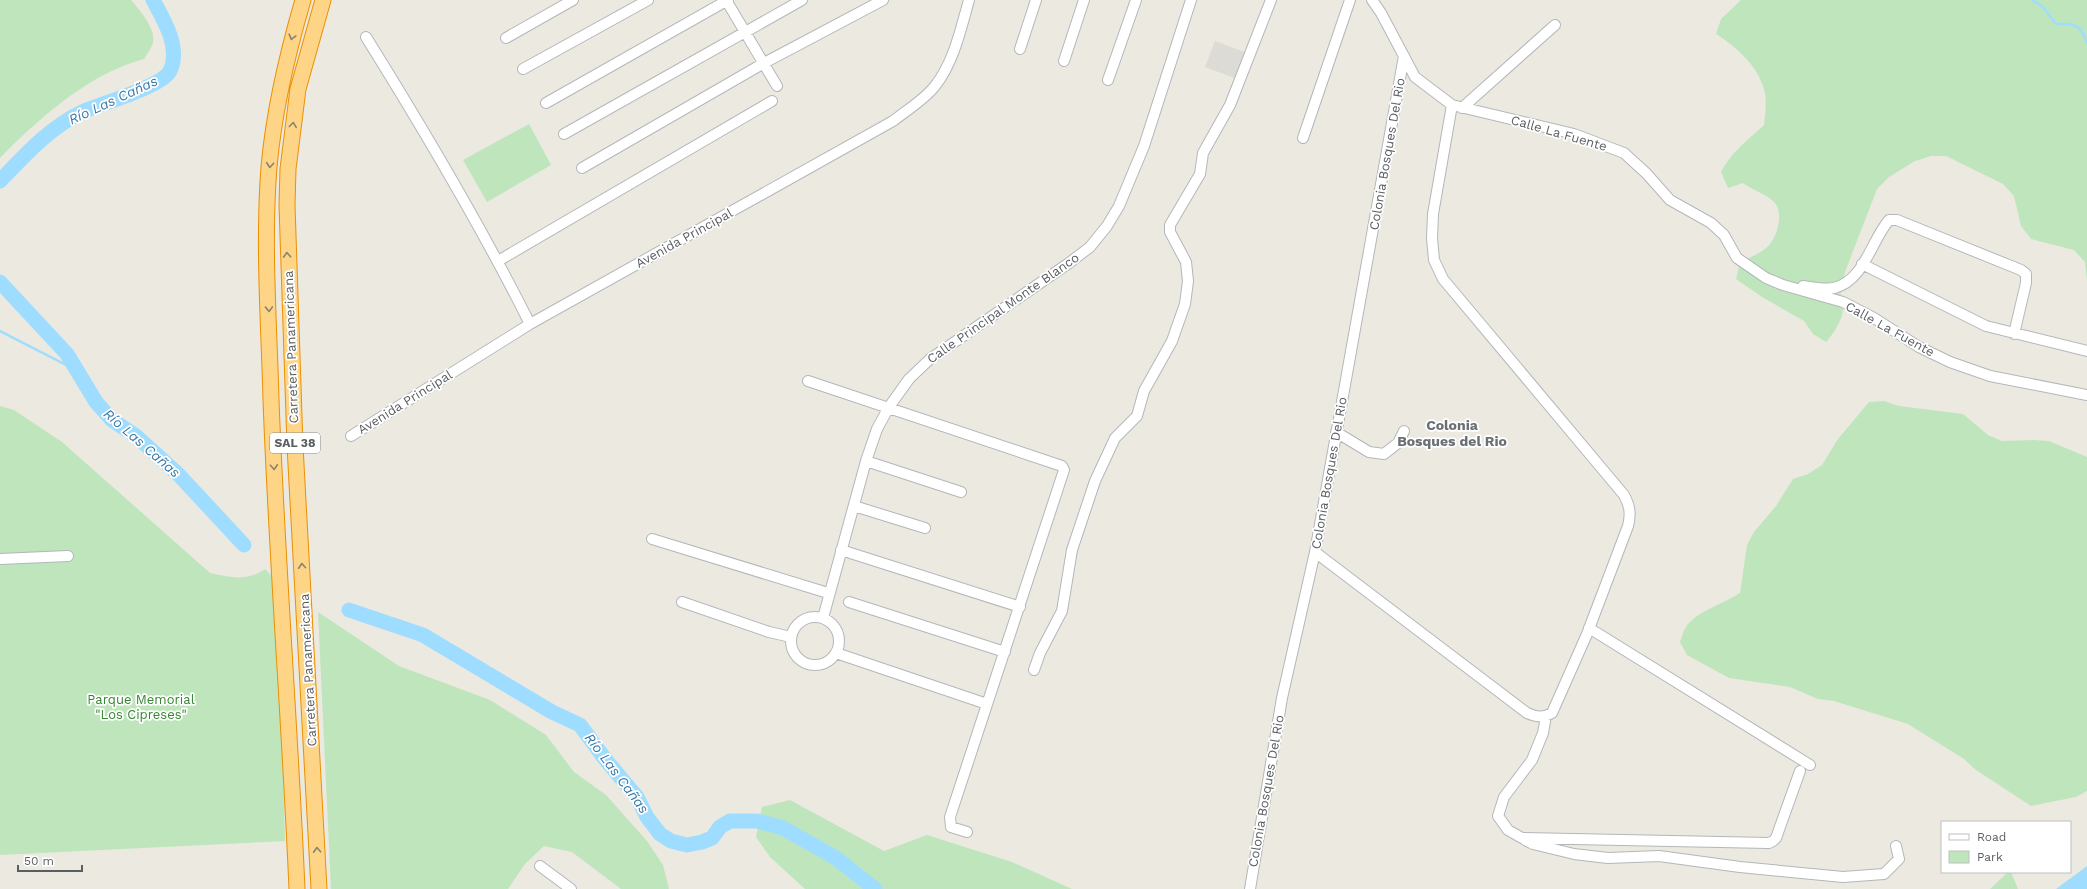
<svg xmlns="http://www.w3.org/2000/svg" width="2087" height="889" font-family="'Work Sans',sans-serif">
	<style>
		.industrial { fill: #dddbd5 }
		.green { fill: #bfe5bc }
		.water { fill: #9eddff }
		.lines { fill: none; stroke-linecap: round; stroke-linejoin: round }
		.stream { stroke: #9eddff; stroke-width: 2.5 }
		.river { stroke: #9eddff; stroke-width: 15 }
		.minor-casing { stroke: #b3b7bb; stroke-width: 12 }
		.highway-casing { stroke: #ed8f00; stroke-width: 17 }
		.minor { stroke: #fff; stroke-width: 10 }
		.highway { stroke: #fed586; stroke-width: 15 }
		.oneway { stroke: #8a826d }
		.labels { text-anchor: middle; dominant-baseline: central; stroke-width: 3.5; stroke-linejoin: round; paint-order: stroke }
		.shield { fill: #fff; stroke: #8b8e91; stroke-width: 1 }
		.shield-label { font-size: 12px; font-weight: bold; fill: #595e62 }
		.street-label { font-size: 13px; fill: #595e62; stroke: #fff }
		.park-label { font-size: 13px; fill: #378634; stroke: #fff }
		.water-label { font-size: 14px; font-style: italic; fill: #3979a8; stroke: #fff }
		.neighbourhood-label { font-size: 14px; font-weight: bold; fill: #6a7074; stroke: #fff }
	</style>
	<rect width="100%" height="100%" fill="#ece9e0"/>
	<path class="industrial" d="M1215 41 1250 54 1240 80 1205 67Z"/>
	<path class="green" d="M0 0H131C139 9 156 29 153 42 152 47 147 54 144 59 90 73 39 118 0 158Z
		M1741 0H2087V282L2085 262 2074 250 2031 239 2021 226 2014 196 2003 184 1946 156H1931L1915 161 1889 177 1877 189 1845 272 1840 298C1849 312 1835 332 1826 342L1813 334 1804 321 1762 297 1736 279 1740 263C1748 258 1759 254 1766 248 1777 240 1784 214 1775 203 1766 193 1753 191 1743 183L1728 188 1721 172C1733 150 1747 141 1764 125 1765 114 1767 103 1765 93 1760 68 1737 47 1716 34L1721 19Z
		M529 124 551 165 487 202 463 160Z
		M1884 401 1899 406 1963 414 1988 435 2002 441 2033 440 2049 441 2087 457V791L2076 797 2031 806 1976 770 1964 759 1908 724 1834 701 1818 699 1790 687 1729 678 1687 655 1680 642C1682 637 1683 631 1686 627 1695 612 1725 603 1740 593L1747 545 1754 532 1776 506 1793 479 1808 474 1822 465 1838 439 1869 402Z
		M0 406 14 410 62 442 210 573C230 577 247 582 265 569L278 582 285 841 0 855Z
		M318 612 399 666 490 700 546 735 574 772 606 795 647 841 663 865 669 889H621L572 852 544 846 525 864 508 889H331Z
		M790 800 884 851 927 835 1012 862 1072 889H805L770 857 756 837 762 807Z
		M2008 872H2011L2018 889H1990Z"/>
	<path class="water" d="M2087 866V889H2056Z"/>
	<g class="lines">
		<path class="stream" d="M2032 0 2042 6 2056 24C2067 24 2077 22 2083 34 2085 37 2085 40 2087 43
			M0 331 78 371"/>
		<path class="river" d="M0 181C25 155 49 128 82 112 99 104 162 87 170 71 181 48 164 20 153 0
			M0 282 67 354 96 402 112 420 136 436 178 474 244 545
			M349 610 423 635 552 712 580 725 605 759 637 797 647 817 660 834 671 841 687 845 702 842 712 838 720 827 730 821H757L783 828 836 858 875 889"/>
		<defs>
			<path id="minor" d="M726 0 777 86
				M1372 0 1381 13 1415 77 1452 105 1574 134 1624 153 1646 173 1670 200 1711 223 1724 235 1737 258 1766 278 1783 285 1843 302 1874 318 1919 347 1950 362 1990 376 2087 395
				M366 37C424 130 481 226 530 324
				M506 38 573 0
				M1020 49 1036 0
				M1064 61 1084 0
				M523 69 648 0
				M1108 80 1136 0
				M546 103 728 0
				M1462 108 1555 25
				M564 134 802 0
				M1303 138 1350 0
				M582 168 764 63 883 0
				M498 261 772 101
				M1862 264 1986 326 2087 351
				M1803 286C1812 287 1825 290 1834 288 1864 281 1871 241 1889 220H1897L2021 270 2026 274V283L2014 334
				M808 381 1062 466 1064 470 950 817 951 827 967 832
				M1336 432 1369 452 1384 454 1398 443 1404 431
				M351 436 530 324 893 121C907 110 924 100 935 86 954 62 961 28 969 0
				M866 461 961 492
				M854 506 925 528
				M652 539 828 593
				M841 550 1020 607
				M1315 552 1527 713C1536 717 1543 718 1552 713L1587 634 1628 526C1631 514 1630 506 1624 495L1443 279 1434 260 1432 238 1433 214 1452 105
				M0 559 68 556
				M682 602 769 632 791 637
				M849 602 1005 652
				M791 641a24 24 0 1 1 48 0a24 24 0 1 1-48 0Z
				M823 618 866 461 877 429 889 407 909 379 930 359 1069 263 1090 247 1107 226 1119 206 1144 146 1191 0
				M1589 628 1810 765
				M836 653 987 704
				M1034 670 1040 653 1062 611 1072 550 1095 481 1115 438 1137 416 1144 391 1172 341 1185 304 1188 281 1186 262 1170 232V225L1200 174 1203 153 1230 105 1271 0
				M1546 716 1543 733 1532 760 1504 797 1498 816 1508 830 1522 838 1769 843 1773 841 1776 838 1800 771
				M1525 840 1533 844 1574 854 1608 858 1659 856 1740 867 1843 877 1884 874 1899 859 1896 846
				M540 866 571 889
				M1250 889 1282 698 1315 552 1404 56"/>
			<path id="highway" d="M297 889C290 726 277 563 271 400 269 323 263 244 269 167 274 110 287 55 303 0
				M319 889 295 446 287 205 288 169 298 89 323 0"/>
		</defs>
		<use href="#minor" class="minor-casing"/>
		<use href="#highway" class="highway-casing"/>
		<use href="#minor" class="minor"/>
		<use href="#highway" class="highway"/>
	</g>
	<defs><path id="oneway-chevron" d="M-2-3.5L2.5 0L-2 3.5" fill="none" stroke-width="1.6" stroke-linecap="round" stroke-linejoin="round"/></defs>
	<g class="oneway">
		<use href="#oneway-chevron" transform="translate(292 37) rotate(105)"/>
		<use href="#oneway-chevron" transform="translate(293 125) rotate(-82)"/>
		<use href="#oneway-chevron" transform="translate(270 165) rotate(95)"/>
		<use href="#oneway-chevron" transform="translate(287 255) rotate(-93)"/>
		<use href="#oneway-chevron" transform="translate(269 309) rotate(88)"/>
		<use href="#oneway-chevron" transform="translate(274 467) rotate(87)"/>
		<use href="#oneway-chevron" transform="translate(302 566) rotate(-94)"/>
		<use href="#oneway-chevron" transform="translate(317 850) rotate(-93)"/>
	</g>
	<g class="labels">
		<rect class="shield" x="270" y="433" width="50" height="20" rx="3"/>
		<g class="shield-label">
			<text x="295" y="443">SAL 38</text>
		</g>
		<g class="street-label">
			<text transform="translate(1559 133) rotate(16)">Calle La Fuente</text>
			<text transform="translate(1387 154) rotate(-80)">Colonia Bosques Del Rio</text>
			<text transform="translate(684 238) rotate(-29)">Avenida Principal</text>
			<text transform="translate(1003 308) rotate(-35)">Calle Principal Monte Blanco</text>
			<text transform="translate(1890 329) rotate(29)">Calle La Fuente</text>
			<text transform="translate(291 347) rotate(-92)">Carretera Panamericana</text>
			<text transform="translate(405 402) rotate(-32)">Avenida Principal</text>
			<text transform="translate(1329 473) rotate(-80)">Colonia Bosques Del Rio</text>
			<text transform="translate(308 670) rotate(-93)">Carretera Panamericana</text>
			<text transform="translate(1266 791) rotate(-80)">Colonia Bosques Del Rio</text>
		</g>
		<g class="park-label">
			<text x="141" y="699">Parque Memorial<tspan x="141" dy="15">"Los Cipreses"</tspan></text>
		</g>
		<g class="water-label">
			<text transform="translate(113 100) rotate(-25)">Río Las Cañas</text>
			<text transform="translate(142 443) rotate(41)">Río Las Cañas</text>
			<text transform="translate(617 773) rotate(53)">Río Las Cañas</text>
		</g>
		<g class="neighbourhood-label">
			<text x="1452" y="425">Colonia<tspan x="1452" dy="16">Bosques del Rio</tspan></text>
		</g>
	</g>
	<rect x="1941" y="821" width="130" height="52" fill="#ffffff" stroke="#bdbfc0"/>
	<rect x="1949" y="834" width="20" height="6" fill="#ffffff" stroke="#bdbfc0"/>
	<text x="1977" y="841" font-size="12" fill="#595e62">Road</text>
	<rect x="1949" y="851" width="20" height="12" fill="#bfe5bc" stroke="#bdbfc0"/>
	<text x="1977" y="861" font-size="12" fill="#595e62">Park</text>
	<path d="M18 865v6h64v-6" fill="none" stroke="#595e62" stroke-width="2"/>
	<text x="24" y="865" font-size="12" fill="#595e62" stroke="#ffffff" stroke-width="3" paint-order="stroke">50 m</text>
</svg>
